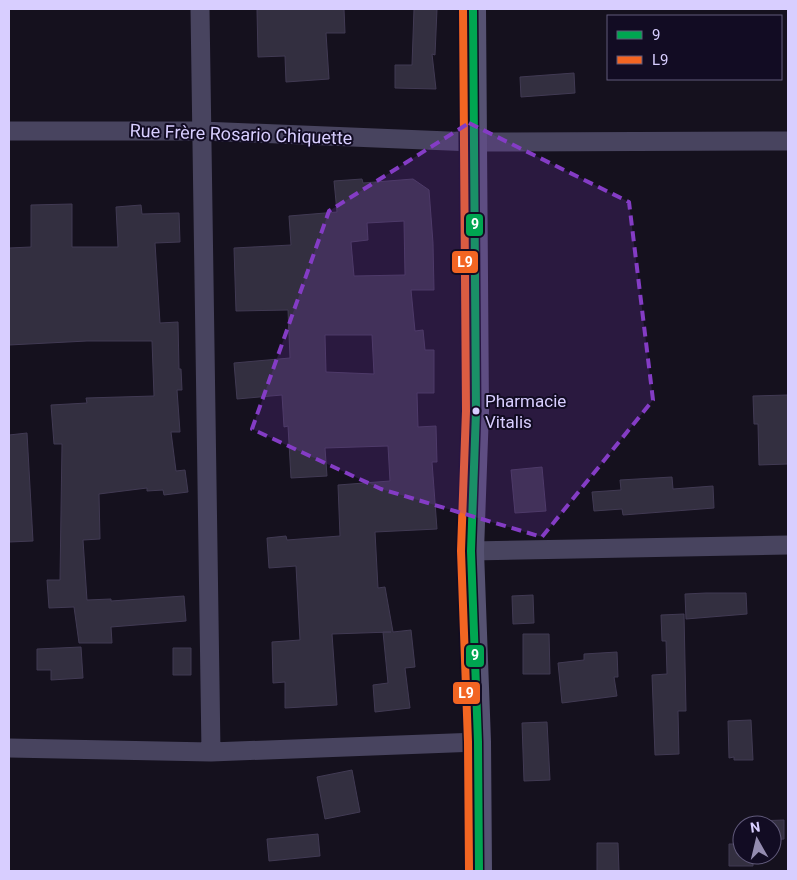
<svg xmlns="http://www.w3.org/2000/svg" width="797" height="880" font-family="Roboto,sans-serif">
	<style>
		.building { fill: #332f40; stroke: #413a53; fill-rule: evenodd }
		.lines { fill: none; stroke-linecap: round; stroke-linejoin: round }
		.street { stroke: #48445f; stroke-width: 19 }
		.secondary { stroke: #565272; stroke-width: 26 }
		.bus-1-casing { stroke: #120c23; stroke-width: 11 }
		.bus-2-casing { stroke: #120c23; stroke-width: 11 }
		.bus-1 { stroke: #00a651; stroke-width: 8 }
		.bus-2 { stroke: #f26522; stroke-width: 8 }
		.marked { fill: #843cc5; fill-opacity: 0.2; stroke: #843cc5; stroke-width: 4; stroke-dasharray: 10 6; stroke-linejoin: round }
		.bus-dot { fill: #d8ceff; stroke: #120c23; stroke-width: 2 }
		.labels { text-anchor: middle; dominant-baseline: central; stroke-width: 4; stroke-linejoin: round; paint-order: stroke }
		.bus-label { font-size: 17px; fill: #d8ceff; stroke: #120c23; text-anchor: start }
		.street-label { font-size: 18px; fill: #d8ceff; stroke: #120c23 }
		.line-badge { stroke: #120c23; stroke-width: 2 }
		.badge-label { font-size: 14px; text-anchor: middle; font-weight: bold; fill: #fff }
	</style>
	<rect width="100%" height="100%" fill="#15111e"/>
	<path class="building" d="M257 9H344L345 33H326L329 79 286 82 285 56 258 57Z
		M414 9H437L435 55 432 54 436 89 395 88V65H412Z
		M574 73 575 93 521 97 520 77Z
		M362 179 363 183 413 179 429 190 433 243 434 290H411L415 331 423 330 425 350H434V393H417L418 427 436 426 437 462H432L437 529 375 532 378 588 385 587 393 632 411 630 415 667 405 668 410 708 375 712 373 685 388 683 383 632H391L332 634 337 705 285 708V682L273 683 272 642 300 640 296 566 269 568 267 538 286 536 287 540 340 536 338 485 390 481 388 446 325 448 327 476 291 478 288 426 284 427 282 395 237 399 234 363 290 358 288 310 236 311 234 248 291 245 289 216 337 212 334 181ZM404 221 405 275 354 276 351 242 368 240 367 223ZM325 335H372L374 374 326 372Z
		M72 204V247H118L116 207 141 205 142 214 179 213 180 242 155 243 160 323 178 322 179 369H181L182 390H177L180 432H171L176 471 185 470 188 492 164 495 163 490 147 491V488L99 494 100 539 83 540 87 600 111 599V601L184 596 186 621 111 627 112 643H79L74 607 49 608 47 580H60L62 444H54L51 405 87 403 86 398 154 396 152 341H87L9 345V248L31 247V205Z
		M788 395V464L759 465 758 424H754L753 396Z
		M27 433 33 541 9 542V435Z
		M542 467 546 511 515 513 511 470Z
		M672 477 673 489 713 486 714 508 623 515 622 509 594 511 592 492 621 490 620 480Z
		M706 593H746L747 614 686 619 685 594Z
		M533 595 534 623 513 624 512 596Z
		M684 614 686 711H678L679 754 655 755 652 675 667 674 666 641H662L661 615Z
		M523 634H549L550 674H523Z
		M81 647 83 678 51 680V670H37V649Z
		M173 648H191V675H173Z
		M617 652 618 677H614L617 696 562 703 558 663 584 660V654Z
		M751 720 753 760H734V757L729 758 728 721Z
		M547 722 550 780 524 781 522 723Z
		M352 770 360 812 325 819 317 777Z
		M784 820V839L772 840V825H756V821Z
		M318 834 320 856 269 861 267 839Z
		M597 843H618L619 871H597Z
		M729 844H742V855H753V866H729Z"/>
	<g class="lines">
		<path class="street" d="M200 9 211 752
			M9 131H202L473 142 788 141
			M471 551 788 545
			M9 748 211 752 478 742"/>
		<path class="secondary" d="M473 9 476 411 471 551 478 742 479 871"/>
		<defs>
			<path id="bus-1" d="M473 9 476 411 471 551 478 742 479 871"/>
			<path id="bus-2" d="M463 9 466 411 461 551 468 742 469 871"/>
		</defs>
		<use href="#bus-1" class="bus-1-casing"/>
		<use href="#bus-2" class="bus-2-casing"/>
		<use href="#bus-1" class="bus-1"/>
		<use href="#bus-2" class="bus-2"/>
	</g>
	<path class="marked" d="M469 123 629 202 653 400 542 537 381 489 252 429 329 211Z"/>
	<circle class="bus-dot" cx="476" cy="411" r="4.5"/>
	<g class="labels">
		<g class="bus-label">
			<text x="485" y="401">Pharmacie<tspan x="485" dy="21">Vitalis</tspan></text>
		</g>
		<g class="street-label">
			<text transform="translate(241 134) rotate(2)">Rue Frère Rosario Chiquette</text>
		</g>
	</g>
	<g class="line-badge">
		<rect x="465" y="213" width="19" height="24" rx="5" fill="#00a651"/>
		<rect x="451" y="250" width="28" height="24" rx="5" fill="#f26522"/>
		<rect x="465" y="644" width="20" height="24" rx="5" fill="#00a651"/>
		<rect x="452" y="681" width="29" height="24" rx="5" fill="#f26522"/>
	</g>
	<g class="badge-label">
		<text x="475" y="229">9</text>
		<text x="465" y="267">L9</text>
		<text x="475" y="660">9</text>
		<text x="466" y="698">L9</text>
	</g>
	<rect width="797" height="880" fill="none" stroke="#d8ceff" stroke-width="20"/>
	<rect x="607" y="15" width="175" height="65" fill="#120c23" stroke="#615a7b"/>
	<rect x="617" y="31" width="25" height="8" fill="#00a651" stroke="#615a7b"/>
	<text x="652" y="40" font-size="15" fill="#d8ceff">9</text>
	<rect x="617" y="56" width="25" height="8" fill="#f26522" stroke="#615a7b"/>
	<text x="652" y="65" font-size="15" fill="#d8ceff">L9</text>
	<g transform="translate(757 840) rotate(352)"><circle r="24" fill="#120c23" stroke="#615a7b"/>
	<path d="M0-4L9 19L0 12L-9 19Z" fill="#948cb0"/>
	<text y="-8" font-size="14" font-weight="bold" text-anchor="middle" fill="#d8ceff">N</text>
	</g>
</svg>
